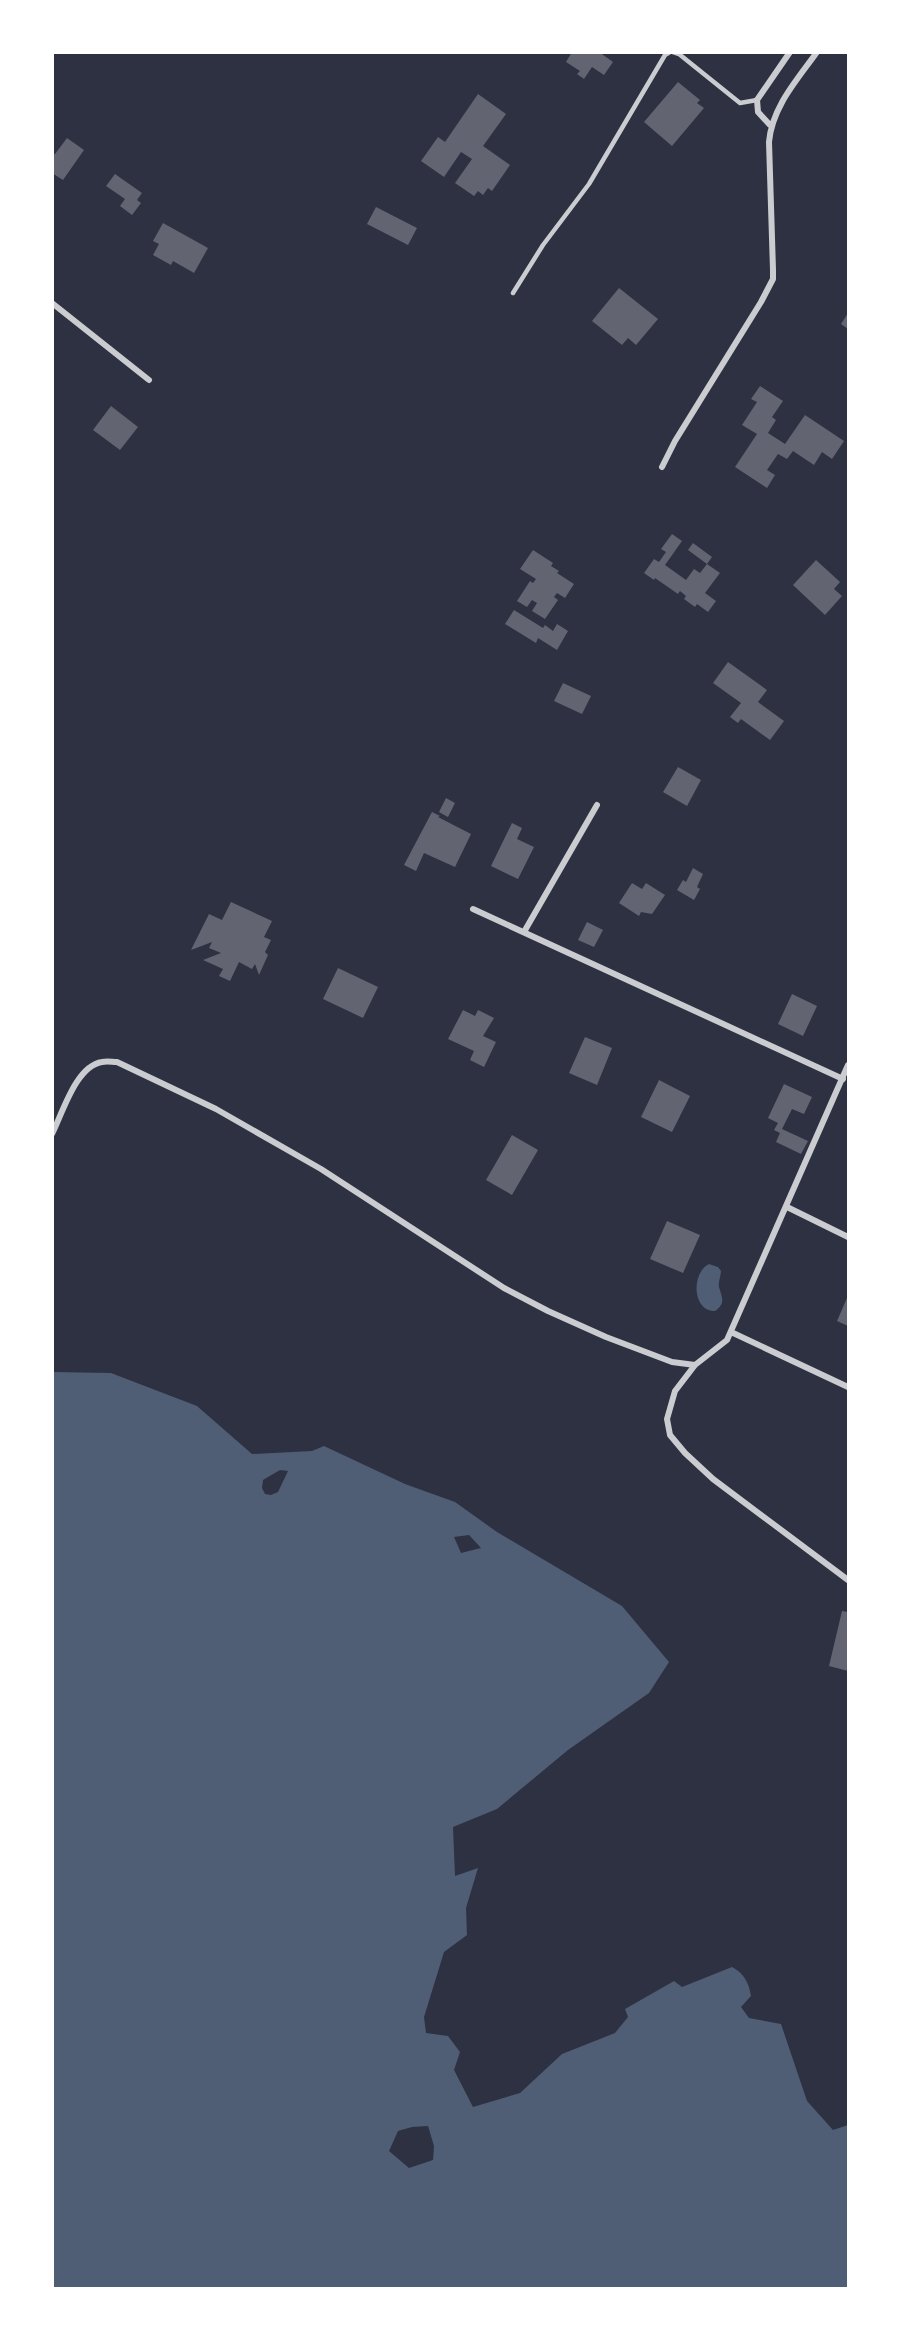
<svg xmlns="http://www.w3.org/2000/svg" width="901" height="2341" font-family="Quicksand,sans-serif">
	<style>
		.water { fill: #4f5d75; fill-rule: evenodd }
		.building { fill: #626471 }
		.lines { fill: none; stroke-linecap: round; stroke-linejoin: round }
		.service { stroke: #caccd0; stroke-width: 4.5 }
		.minor { stroke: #caccd0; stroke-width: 6 }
	</style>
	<rect width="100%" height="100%" fill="#2d3142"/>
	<path class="water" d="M709 1264 718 1267 721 1271C721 1276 718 1282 719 1287 722 1298 726 1303 715 1311 692 1311 691 1273 709 1264Z
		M53 1372 111 1373 197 1406 252 1454 312 1451 324 1446 405 1484 455 1502 497 1532 622 1606 669 1662 649 1693 568 1750 497 1809 453 1827 455 1876 478 1868 466 1908 467 1935 444 1952 424 2017 426 2033 448 2036 460 2052 454 2070 473 2107 520 2093 562 2054 615 2033 628 2017 625 2009 674 1981 682 1987 732 1967C744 1973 749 1983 751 1996L741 2007 749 2018 781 2024 807 2101 833 2130 848 2125V2288H53ZM280 1470 288 1471 278 1492 271 1495 265 1494 262 1488 263 1480ZM469 1535 481 1548 461 1553 454 1537ZM428 2126 434 2146 433 2160 409 2168 389 2151 398 2131 412 2127Z"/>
	<path class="building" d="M572 52H599L613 62 604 75 592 67 584 79 577 74 580 71 566 62Z
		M678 82 700 100 697 103 704 108 672 146 644 122Z
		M478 94 506 114 483 146 510 165 492 191 488 188 483 195 478 191 474 196 455 183 472 159 461 152 444 177 421 161 438 137 445 142Z
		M67 138 84 150 63 180 52 173V153L55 154Z
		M115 174 142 193 137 200 141 203 132 215 120 206 125 199 106 186Z
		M376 207 417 228 408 245 367 224Z
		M163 223 208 248 194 273 173 261 171 265 153 255 159 244 153 241Z
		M619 288 658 319 636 345 628 338 622 345 592 321Z
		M848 313V329L841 324Z
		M760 386 783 401 772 417 776 420 768 433 785 444 805 415 844 441 832 459 822 452 814 465 793 451 787 459 778 454 767 470 775 475 767 488 735 467 757 434 742 425 757 402 751 399Z
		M111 406 138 427 120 450 93 430Z
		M672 534 682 541 665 565 686 580 694 569 700 573 707 564 720 573 705 593 716 601 708 612 697 604 695 607 684 599 686 596 680 591 678 594 655 578 654 580 644 573 654 559 659 562 666 552 661 549Z
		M693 543 712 557 707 564 688 550Z
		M533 550 553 563 551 566 559 571 557 573 574 584 565 598 557 593 554 597 558 600 545 619 532 611 537 603 532 600 527 607 517 601 530 581 533 583 536 579 520 569Z
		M816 560 840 582 834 589 842 596 825 615 793 585Z
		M514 610 543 628 545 625 553 631 557 624 568 631 557 650 538 638 536 643 505 624Z
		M728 662 767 690 758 702 784 721 770 740 741 719 738 723 730 717 741 703 713 683Z
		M563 683 591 696 582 714 554 701Z
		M678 767 701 780 687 806 663 792Z
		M446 798 455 803 448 817 439 812Z
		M432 812 440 816 438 817 471 834 455 867 424 853 416 871 404 865Z
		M512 823 522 828 517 839 534 847 518 879 491 866Z
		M693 868 703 874 697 887 700 889 694 900 677 890 683 880 686 882Z
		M632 883 642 889 646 883 665 895 652 914 641 912 639 916 619 903Z
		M231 902 272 921 264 937 271 940 265 952 268 955 259 975 255 964 252 969 239 962 230 981 219 976 223 969 203 960 221 953 209 948 212 942 191 950 209 914 222 920Z
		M587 922 603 930 594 947 578 940Z
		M338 968 378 987 363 1018 323 999Z
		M792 994 817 1006 803 1036 778 1024Z
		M463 1010 475 1016 478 1010 494 1018 483 1036 496 1042 484 1067 470 1060 474 1051 448 1039Z
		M585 1037 612 1048 597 1085 569 1073Z
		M659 1080 690 1096 672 1132 641 1117Z
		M784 1084 812 1097 804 1114 792 1109 782 1129 808 1141 801 1154 776 1142 780 1133 774 1130 778 1123 768 1118Z
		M512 1135 538 1150 512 1195 486 1180Z
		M667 1221 700 1235 683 1273 650 1259Z
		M847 1298H848V1326L837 1321Z
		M842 1611 848 1612V1671L829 1666Z"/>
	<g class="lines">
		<path class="service" d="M673 52 679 54 740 103 757 100
			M513 293 543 245 589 184 665 55 670 52"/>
		<path class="minor" d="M770 125 758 112 757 100 790 52
			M52 303 149 380
			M662 467 675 441 761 302 773 279V270L769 142C772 107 797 80 817 52
			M473 909 843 1079
			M524 932 597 805
			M848 1065 727 1340 695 1365 675 1391 667 1419 670 1435 685 1453 713 1479 848 1580
			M52 1134C63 1112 76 1066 102 1062 107 1061 112 1062 117 1062L216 1109 321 1169 504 1288 548 1311 606 1337 672 1362 695 1365
			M787 1207 848 1237
			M731 1332 848 1387"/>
	</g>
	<rect width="901" height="2341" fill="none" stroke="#ffffff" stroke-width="108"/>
</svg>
